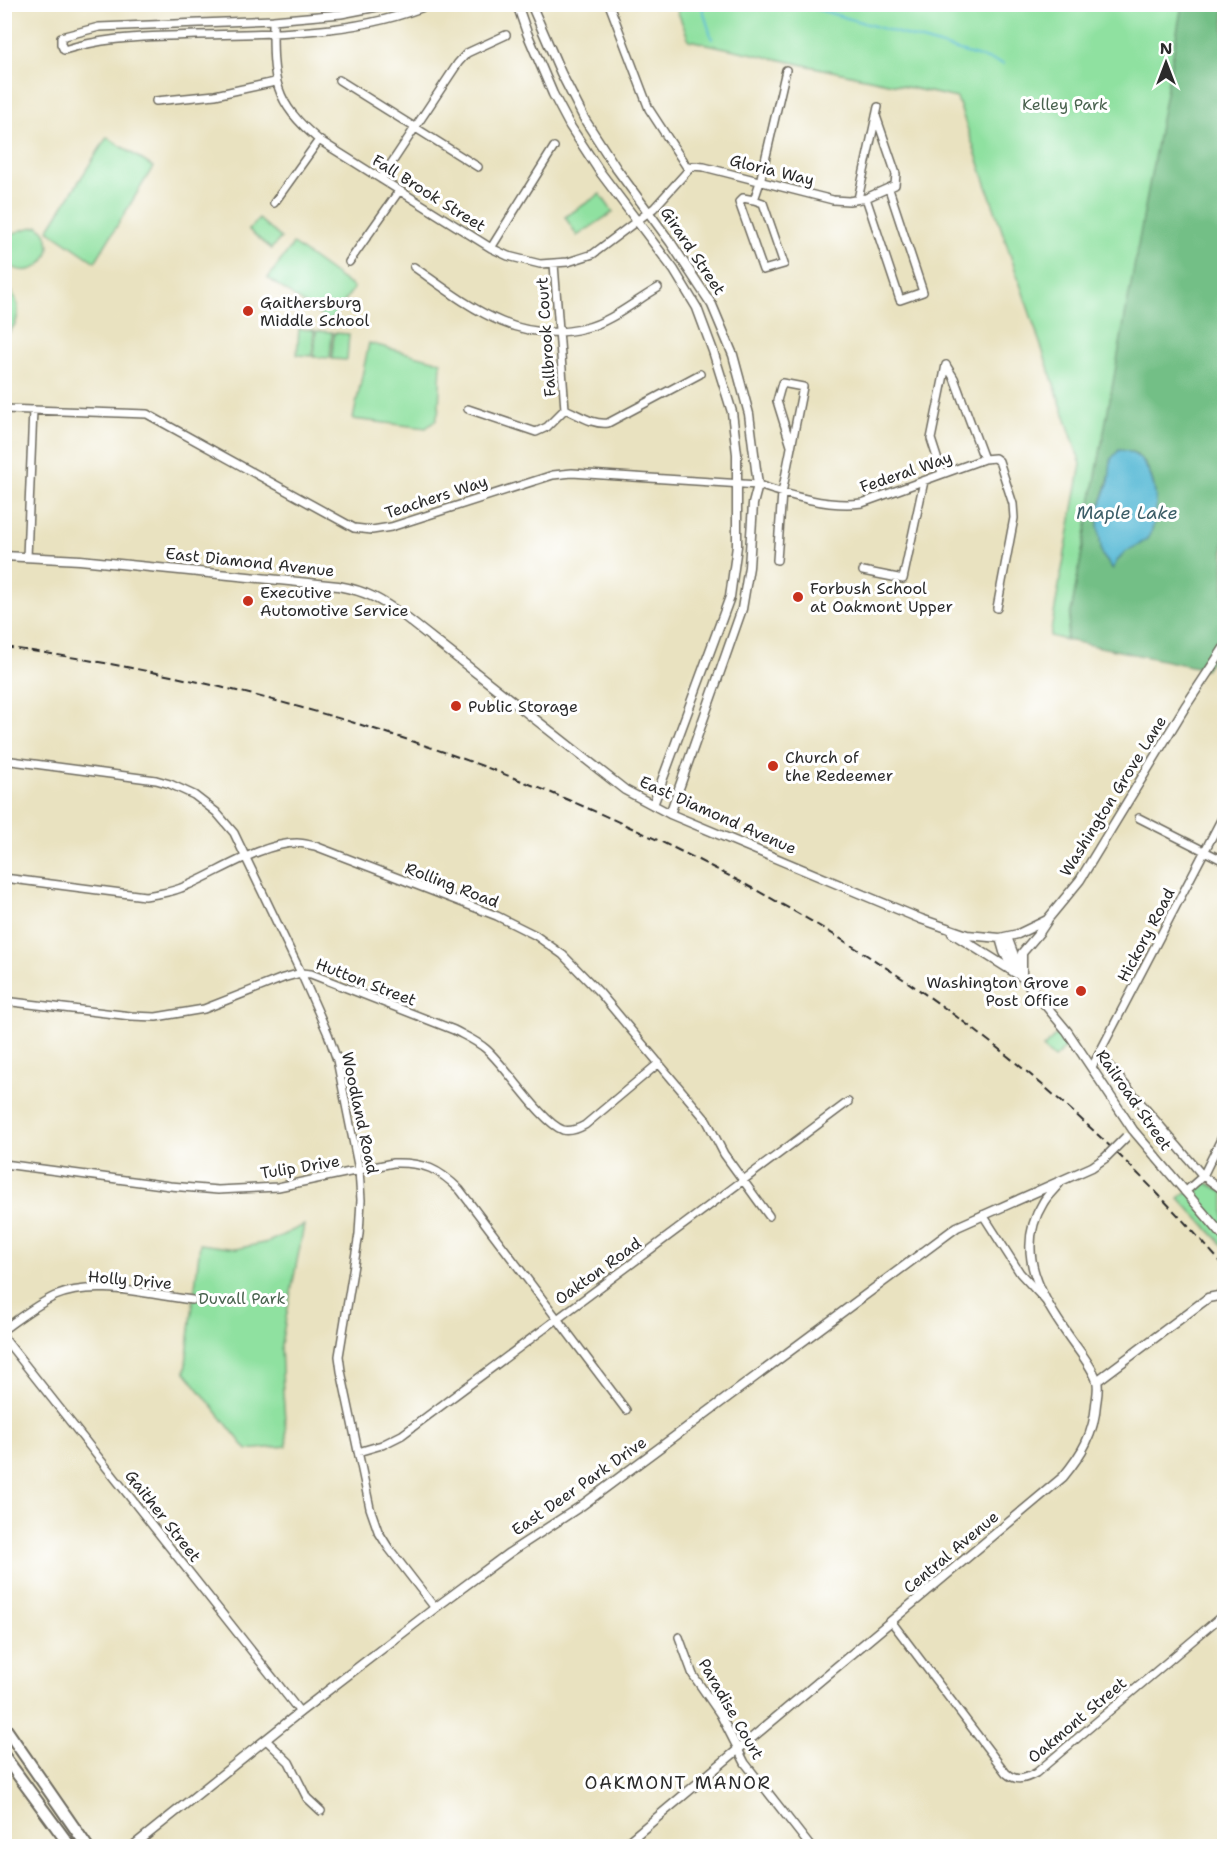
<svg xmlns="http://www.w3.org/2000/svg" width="1229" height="1851" font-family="'Shantell Sans',sans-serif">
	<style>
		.green { fill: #8fe1a0; stroke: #5d8666; stroke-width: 1.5 }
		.forest { fill: #73bf86; stroke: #4f7558; stroke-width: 1.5; fill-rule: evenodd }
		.water { fill: #58bad6; stroke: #427280; stroke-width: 1.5 }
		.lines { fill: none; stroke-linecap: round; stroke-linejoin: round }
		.stream { stroke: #58bad6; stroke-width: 2 }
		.minor-casing { stroke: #6e6b5f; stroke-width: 10 }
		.tertiary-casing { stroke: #6e6b5f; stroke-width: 11 }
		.primary-casing { stroke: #6e6b5f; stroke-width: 14 }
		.minor { stroke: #fff; stroke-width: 7 }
		.tertiary { stroke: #fff; stroke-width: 8 }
		.primary { stroke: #fff; stroke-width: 10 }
		.rail { stroke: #2b2b2b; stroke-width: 2; stroke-dasharray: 9 4.5; stroke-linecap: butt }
		.tertiary-bridge-casing { stroke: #6e6b5f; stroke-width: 11; stroke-linecap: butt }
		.tertiary-bridge { stroke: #fff; stroke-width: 8 }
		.poi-dot { fill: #c8321e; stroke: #fff; stroke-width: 2 }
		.labels { text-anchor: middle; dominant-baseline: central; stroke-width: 6; stroke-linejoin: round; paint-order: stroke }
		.park-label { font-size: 16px; fill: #49624e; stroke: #fff }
		.street-label { font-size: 16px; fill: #2b2b2b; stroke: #fff }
		.poi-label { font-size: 16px; fill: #2b2b2b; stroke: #fff; text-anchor: start }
		.water-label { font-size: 18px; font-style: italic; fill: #3b5d67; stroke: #fff }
		.neighbourhood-label { font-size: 18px; letter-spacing: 1.5px; fill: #2b2b2b; stroke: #fff }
	</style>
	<rect width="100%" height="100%" fill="#fff"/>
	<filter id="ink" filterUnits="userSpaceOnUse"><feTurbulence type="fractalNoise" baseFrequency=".0167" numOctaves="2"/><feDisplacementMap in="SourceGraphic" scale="12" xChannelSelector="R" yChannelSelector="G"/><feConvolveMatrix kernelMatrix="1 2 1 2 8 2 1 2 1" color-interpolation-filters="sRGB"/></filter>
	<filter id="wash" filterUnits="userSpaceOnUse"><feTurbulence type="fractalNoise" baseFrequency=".008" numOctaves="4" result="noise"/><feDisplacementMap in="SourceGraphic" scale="24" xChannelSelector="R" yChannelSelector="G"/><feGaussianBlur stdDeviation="1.35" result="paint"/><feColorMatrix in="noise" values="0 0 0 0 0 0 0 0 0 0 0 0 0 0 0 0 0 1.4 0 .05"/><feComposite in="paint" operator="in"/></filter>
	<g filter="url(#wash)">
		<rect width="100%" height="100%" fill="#e9e2c0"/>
		<path class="green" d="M951 4 961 13 968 4 1183 5 1066 640 1050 636 1081 464 957 98 689 40 675 5Z
			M107 137 153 167 95 262 48 230Z
			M600 194 613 212 577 236 565 217Z
			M259 219 281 238 271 249 249 230Z
			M39 226C66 251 32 287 5 262 11 231 8 233 39 226Z
			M293 244 354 288 330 322 268 278Z
			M6 286C23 301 22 322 5 336L4 287Z
			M299 329 314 330 312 356 297 355Z
			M316 331 332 332 330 358 314 357Z
			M334 333 349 334 347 360 332 359Z
			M369 343 441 362 439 409 436 420 426 428 353 419Z
			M1058 1033 1068 1046 1054 1058 1043 1048Z
			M1202 1180 1224 1192V1246L1179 1198Z
			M304 1225 281 1344 283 1394 287 1446 247 1450 185 1372 200 1244 236 1249 268 1242Z"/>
		<path class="forest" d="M1182 5H1224V642L1205 669 1066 640ZM1132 452C1158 467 1161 513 1148 537 1133 546 1121 552 1112 568L1102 555 1098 524 1099 509 1110 475Z"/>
		<path class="water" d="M1119 450C1155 450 1164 511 1149 536 1140 550 1124 544 1113 569L1102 555 1098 524 1099 509 1109 481 1111 459Z"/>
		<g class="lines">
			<path class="stream" d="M701 4 712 39
				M799 4 1004 64"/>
		</g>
	</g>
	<g filter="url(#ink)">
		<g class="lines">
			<defs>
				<path id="minor" d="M393 4 341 14 273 20 99 27 61 37V44L64 50C99 39 133 37 168 36 255 32 349 39 431 4
					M609 4 649 109 688 169
					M273 20C273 78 272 101 319 140L491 248 508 256 540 264 568 262 593 254 654 208 692 166 704 167 833 200 849 201 866 198 895 185 896 174 876 116
					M339 80 478 167
					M156 101 215 95 275 82
					M381 179 458 63 467 53 506 35
					M866 198 900 300 923 292 889 189
					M858 199 878 107
					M754 200 763 203 784 264 763 270 739 202 743 198 754 200 760 182 786 70
					M274 203 319 140
					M491 248 554 147
					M349 262 399 191
					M554 264 565 409
					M414 267C467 304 515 346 585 328 611 322 635 301 658 288
					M946 365 954 378 984 459
					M4 409 147 414 354 528 372 530 391 527 553 475 572 473 758 485C788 495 830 508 862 503L984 459 995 458 999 461 1013 504 1014 518 997 608
					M468 409 536 432 547 427 565 409
					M565 409C579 415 593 425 608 423L700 374
					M942 473 931 439 946 365
					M27 557 33 410
					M777 560 782 493 803 387 782 383 777 401 791 446
					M863 571 903 579 924 481
					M4 760 156 780 170 784 194 795 216 812 234 833 301 973 328 1034 337 1060 359 1170 361 1200 359 1234 339 1356 341 1371 370 1508 378 1531 388 1547 435 1608
					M1139 818 1224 861
					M4 878 145 896C157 894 169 893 181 888 215 875 260 843 297 843 303 843 309 845 315 846L497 916 535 935 563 955 600 993 707 1121 724 1154 769 1216
					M4 1001 131 1016 156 1017 204 1009 283 978 301 973 311 974 454 1030C465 1036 477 1041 486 1049 507 1067 541 1122 563 1130 571 1132 578 1129 585 1125L659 1063
					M1099 1054 1203 1176 1224 1191
					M1092 1067 1224 814
					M4 1164 170 1186 218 1190 278 1187 393 1163C424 1162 439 1169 460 1190L626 1410
					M1185 1192 1203 1176 1224 1133
					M983 1215 1020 1273 1045 1300
					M4 1329C21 1317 36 1305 55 1296 94 1279 150 1295 192 1300
					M4 1338 300 1712
					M358 1452 382 1445 402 1435 848 1102
					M891 1621 1006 1773C1016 1782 1025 1779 1036 1773L1224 1614
					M679 1637 693 1675 720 1714 745 1763 810 1846
					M266 1740 289 1762 307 1798 321 1811"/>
				<path id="tertiary" d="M517 4 527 33 553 94 570 126 600 172 674 270 697 308 713 351 732 412 737 454V546L730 597 653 805
					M531 4 561 73 585 120 616 168 671 243 712 305 733 355 749 414 758 485 753 504 749 567 742 609 670 814
					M4 556 80 560 338 586C367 591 381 600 404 616L625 790 670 814 921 919 967 935 1000 938 1018 934 1047 920 1080 880 1185 707 1224 648
					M952 933 1022 977 1067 1031 1133 1130 1224 1237
					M1007 937 1020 971
					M1000 938 1004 952 1014 970
					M1022 977V953L1039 933 1047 921
					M1097 1381 1208 1298 1218 1296 1224 1298
					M133 1846 300 1712 435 1608 509 1553 581 1506 957 1227 1092 1167 1105 1158
					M623 1846 1063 1477C1082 1454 1094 1434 1096 1404 1097 1397 1099 1387 1097 1381 1092 1366 1079 1351 1070 1338 1042 1298 1013 1252 1043 1203 1047 1195 1055 1189 1060 1182"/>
				<path id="primary" d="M4 1726 87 1846
					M4 1756 70 1846"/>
			</defs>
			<use href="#minor" class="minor-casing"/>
			<use href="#tertiary" class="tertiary-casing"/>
			<use href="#primary" class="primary-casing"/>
			<use href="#minor" class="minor"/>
			<use href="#tertiary" class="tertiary"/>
			<use href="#primary" class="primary"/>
			<path class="rail" d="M4 647C252 681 490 753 712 867 828 926 941 998 1040 1083 1106 1139 1167 1201 1224 1266"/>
			<defs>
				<path id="tertiary-bridge" d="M1105 1158 1126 1137"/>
			</defs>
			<use href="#tertiary-bridge" class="tertiary-bridge-casing"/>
			<use href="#tertiary-bridge" class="tertiary-bridge"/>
		</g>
	</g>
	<g class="poi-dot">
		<circle cx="248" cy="311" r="6"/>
		<circle cx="798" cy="597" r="6"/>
		<circle cx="248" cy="601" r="6"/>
		<circle cx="456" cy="706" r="6"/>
		<circle cx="773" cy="766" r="6"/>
		<circle cx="1081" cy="991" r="6"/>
	</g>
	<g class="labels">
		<g class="park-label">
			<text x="1065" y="104">Kelley Park</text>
			<text x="242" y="1298">Duvall Park</text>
		</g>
		<g class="street-label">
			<text transform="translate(772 170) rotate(14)">Gloria Way</text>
			<text transform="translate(429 193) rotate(32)">Fall Brook Street</text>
			<text transform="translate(693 251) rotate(56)">Girard Street</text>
			<text transform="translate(546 337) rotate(-94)">Fallbrook Court</text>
			<text transform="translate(906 472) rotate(-19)">Federal Way</text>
			<text transform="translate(436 497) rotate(-18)">Teachers Way</text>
			<text transform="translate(250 562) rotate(6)">East Diamond Avenue</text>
			<text transform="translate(1113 796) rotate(-58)">Washington Grove Lane</text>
			<text transform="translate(718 815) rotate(24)">East Diamond Avenue</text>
			<text transform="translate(452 885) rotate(21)">Rolling Road</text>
			<text transform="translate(1146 935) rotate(-62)">Hickory Road</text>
			<text transform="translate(366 982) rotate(21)">Hutton Street</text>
			<text transform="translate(1134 1100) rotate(55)">Railroad Street</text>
			<text transform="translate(360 1113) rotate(78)">Woodland Road</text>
			<text transform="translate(300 1167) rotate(-9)">Tulip Drive</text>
			<text transform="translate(598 1271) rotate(-36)">Oakton Road</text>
			<text transform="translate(130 1280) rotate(5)">Holly Drive</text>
			<text transform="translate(579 1486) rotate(-35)">East Deer Park Drive</text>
			<text transform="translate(163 1516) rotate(52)">Gaither Street</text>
			<text transform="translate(951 1552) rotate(-40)">Central Avenue</text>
			<text transform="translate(731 1709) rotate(60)">Paradise Court</text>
			<text transform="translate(1077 1720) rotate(-40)">Oakmont Street</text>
		</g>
		<g class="poi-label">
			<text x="260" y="302">Gaithersburg<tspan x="260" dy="18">Middle School</tspan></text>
			<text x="810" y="588">Forbush School<tspan x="810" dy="18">at Oakmont Upper</tspan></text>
			<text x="260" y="592">Executive<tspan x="260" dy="18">Automotive Service</tspan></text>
			<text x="468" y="706">Public Storage</text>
			<text x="785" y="757">Church of<tspan x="785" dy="18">the Redeemer</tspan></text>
			<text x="1069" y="982" text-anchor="end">Washington Grove<tspan x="1069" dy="18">Post Office</tspan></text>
		</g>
		<g class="water-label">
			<text x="1127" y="513">Maple Lake</text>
		</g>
		<g class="neighbourhood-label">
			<text x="678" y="1783">OAKMONT MANOR</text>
		</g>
	</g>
	<rect width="1229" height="1851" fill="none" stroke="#fff" stroke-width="24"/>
	<g transform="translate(1166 63)" stroke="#ffffff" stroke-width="4.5" paint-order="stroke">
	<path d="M0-4.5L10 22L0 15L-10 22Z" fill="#2b2b2b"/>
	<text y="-9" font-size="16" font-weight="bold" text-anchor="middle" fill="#2b2b2b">N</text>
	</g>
</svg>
